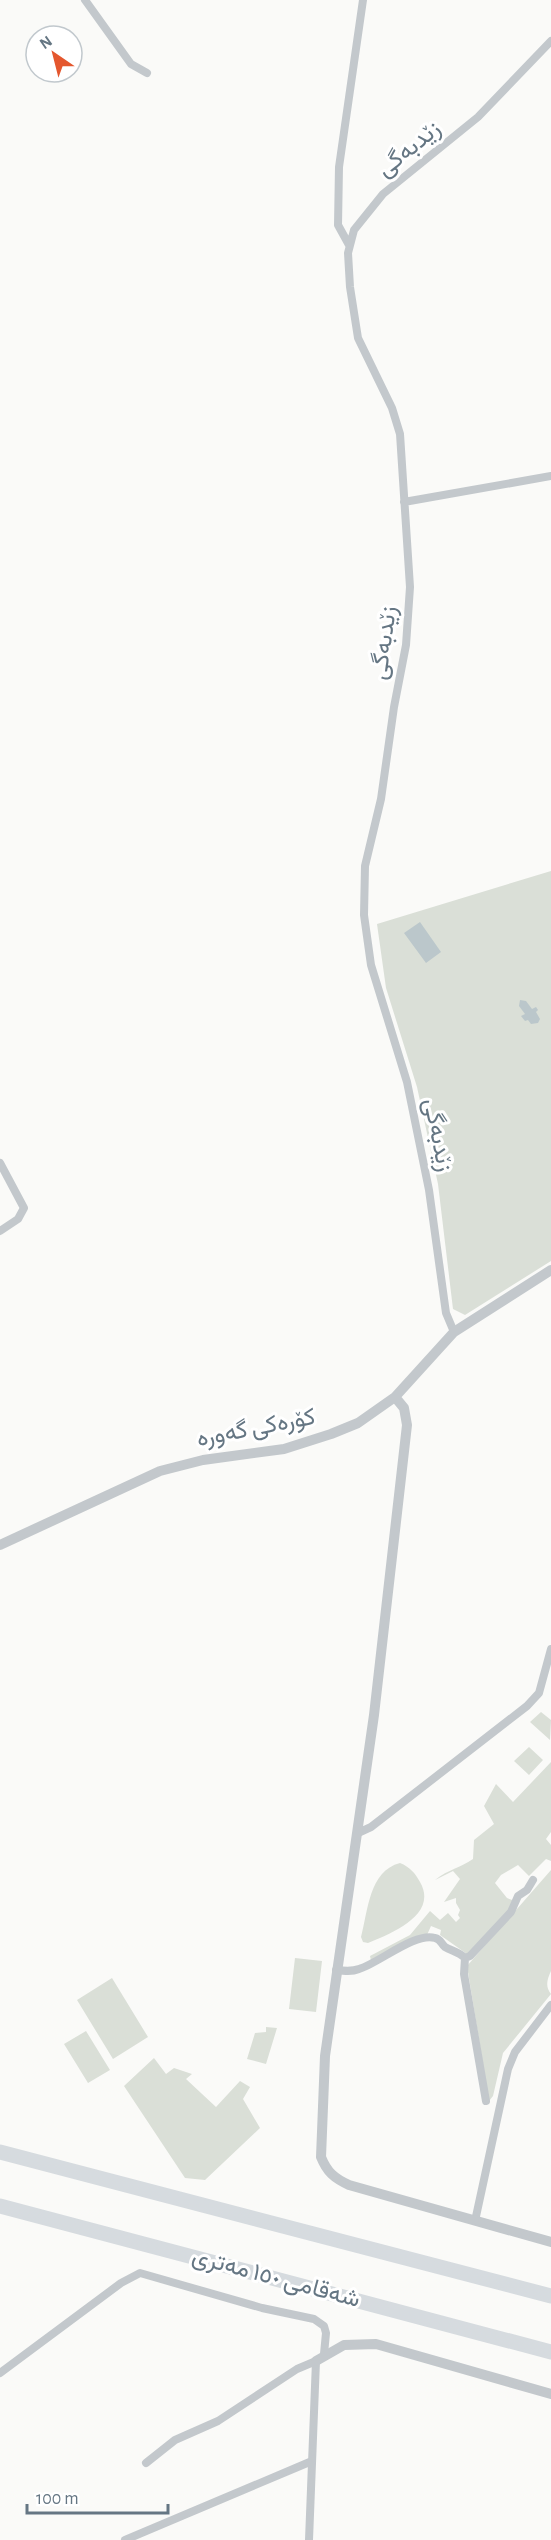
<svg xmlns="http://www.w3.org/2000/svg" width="551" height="2540" font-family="'Alegreya Sans',Vazirmatn,sans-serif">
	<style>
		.green { fill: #dadfd7 }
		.water { fill: #bbc7cb }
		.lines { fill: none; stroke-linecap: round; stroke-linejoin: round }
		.minor { stroke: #c3c8cc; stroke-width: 8 }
		.tertiary { stroke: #c3c8cc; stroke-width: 10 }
		.motorway { stroke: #d6dbdf; stroke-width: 15 }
		.labels { text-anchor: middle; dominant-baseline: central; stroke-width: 6; stroke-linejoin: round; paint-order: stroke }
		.street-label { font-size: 24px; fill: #657683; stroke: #fff }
	</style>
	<rect width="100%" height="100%" fill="#fafaf8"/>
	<path class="green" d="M551 871V1261L465 1315 453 1309 438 1184 417 1087 386 988 377 924Z
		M541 1712 551 1720 550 1740 530 1722Z
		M529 1747 543 1760 529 1775 514 1761Z
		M551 1762V1832L546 1839 551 1845V1861L546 1859 529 1876 518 1865 501 1875 495 1883 507 1898 515 1901 503 1919 467 1954 440 1935 441 1930 431 1926 427 1935 371 1961 370 1956 410 1935 430 1911 440 1920 448 1913 456 1922 460 1918 458 1915 460 1910 456 1903V1898L444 1902 460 1879 453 1871 435 1880C449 1869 460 1868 473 1859L474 1840 494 1824 484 1806 496 1784 513 1802Z
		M400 1863C410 1867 415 1873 420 1882 439 1915 390 1934 368 1943L363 1942 361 1937C368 1911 369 1871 400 1863Z
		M551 1870V1971C547 1980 545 1986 551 1994L503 2053 493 2096 489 2101 467 1966Z
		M295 1958 322 1961 316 2012 289 2009Z
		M112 1978 148 2037 113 2059 77 2000Z
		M266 2027 277 2028 266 2064 247 2059 255 2033 266 2032Z
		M86 2031 110 2070 88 2083 64 2044Z
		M154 2058 166 2074 174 2068 192 2074 186 2079 216 2107 240 2081 250 2087 243 2099 260 2128 205 2180 185 2178 124 2086Z"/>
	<path class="water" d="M420 922 441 952 426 963 404 933Z
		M520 1000 526 1001 532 1009 536 1007 538 1010 536 1012 540 1019 538 1023 531 1024 528 1020 525 1021 521 1016 525 1014 519 1006Z"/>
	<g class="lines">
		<path class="minor" d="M85 0 131 64 147 73
			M349 245 338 225 339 167 363 0
			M404 502 551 476
			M0 1163 24 1208 18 1219 0 1231
			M454 1332 446 1313 429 1190 407 1082 371 965 364 915 365 866 381 799 394 707 406 645 410 587 400 434 392 408 358 338 350 287 348 253 354 230 383 194 478 117 551 41
			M358 1833 371 1827 527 1706 539 1693 551 1649
			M465 1958 464 1974 486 2101
			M336 1970C344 1971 352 1972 359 1969 379 1963 415 1932 435 1938 441 1939 441 1944 445 1947 452 1951 459 1952 465 1958L470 1956 511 1912 518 1896 527 1890 533 1880
			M475 2221 508 2069 515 2052 551 2005
			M0 2373 121 2283 140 2273 262 2308 314 2319 324 2326 326 2333 324 2354
			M146 2463 175 2440 218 2421 297 2369 316 2361 309 2540
			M125 2540 312 2461"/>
		<path class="tertiary" d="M395 1397 404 1408 407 1425 374 1715 325 2056 321 2157C327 2172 334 2178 349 2185L551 2242
			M0 1545 160 1471 203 1460 284 1449 331 1434 358 1423 395 1397 454 1332 551 1270
			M316 2361 344 2345 376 2344 551 2394"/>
		<path class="motorway" d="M0 2152 551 2296
			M0 2206 551 2352"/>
	</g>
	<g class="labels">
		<g class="street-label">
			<text transform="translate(409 149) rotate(-39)">زێدبەگی</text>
			<text transform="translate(384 643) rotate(-82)">زێدبەگی</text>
			<text transform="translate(438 1135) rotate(79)">زێدبەگی</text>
			<text transform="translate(256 1428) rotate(-11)">کۆرەکی گەورە</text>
			<text transform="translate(276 2278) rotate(15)">شەقامی ١٥٠ مەتری</text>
		</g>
	</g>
	<g transform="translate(54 54) rotate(325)"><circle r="28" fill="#ffffff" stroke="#c1c8cd" stroke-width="1.5"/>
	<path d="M0-4.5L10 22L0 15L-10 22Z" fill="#e4572e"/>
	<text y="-9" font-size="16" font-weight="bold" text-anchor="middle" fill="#657683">N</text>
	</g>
	<path d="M27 2504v9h141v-9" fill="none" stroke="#657683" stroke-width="3"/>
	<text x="36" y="2504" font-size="18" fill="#657683" stroke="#ffffff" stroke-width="4.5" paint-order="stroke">100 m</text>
</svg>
